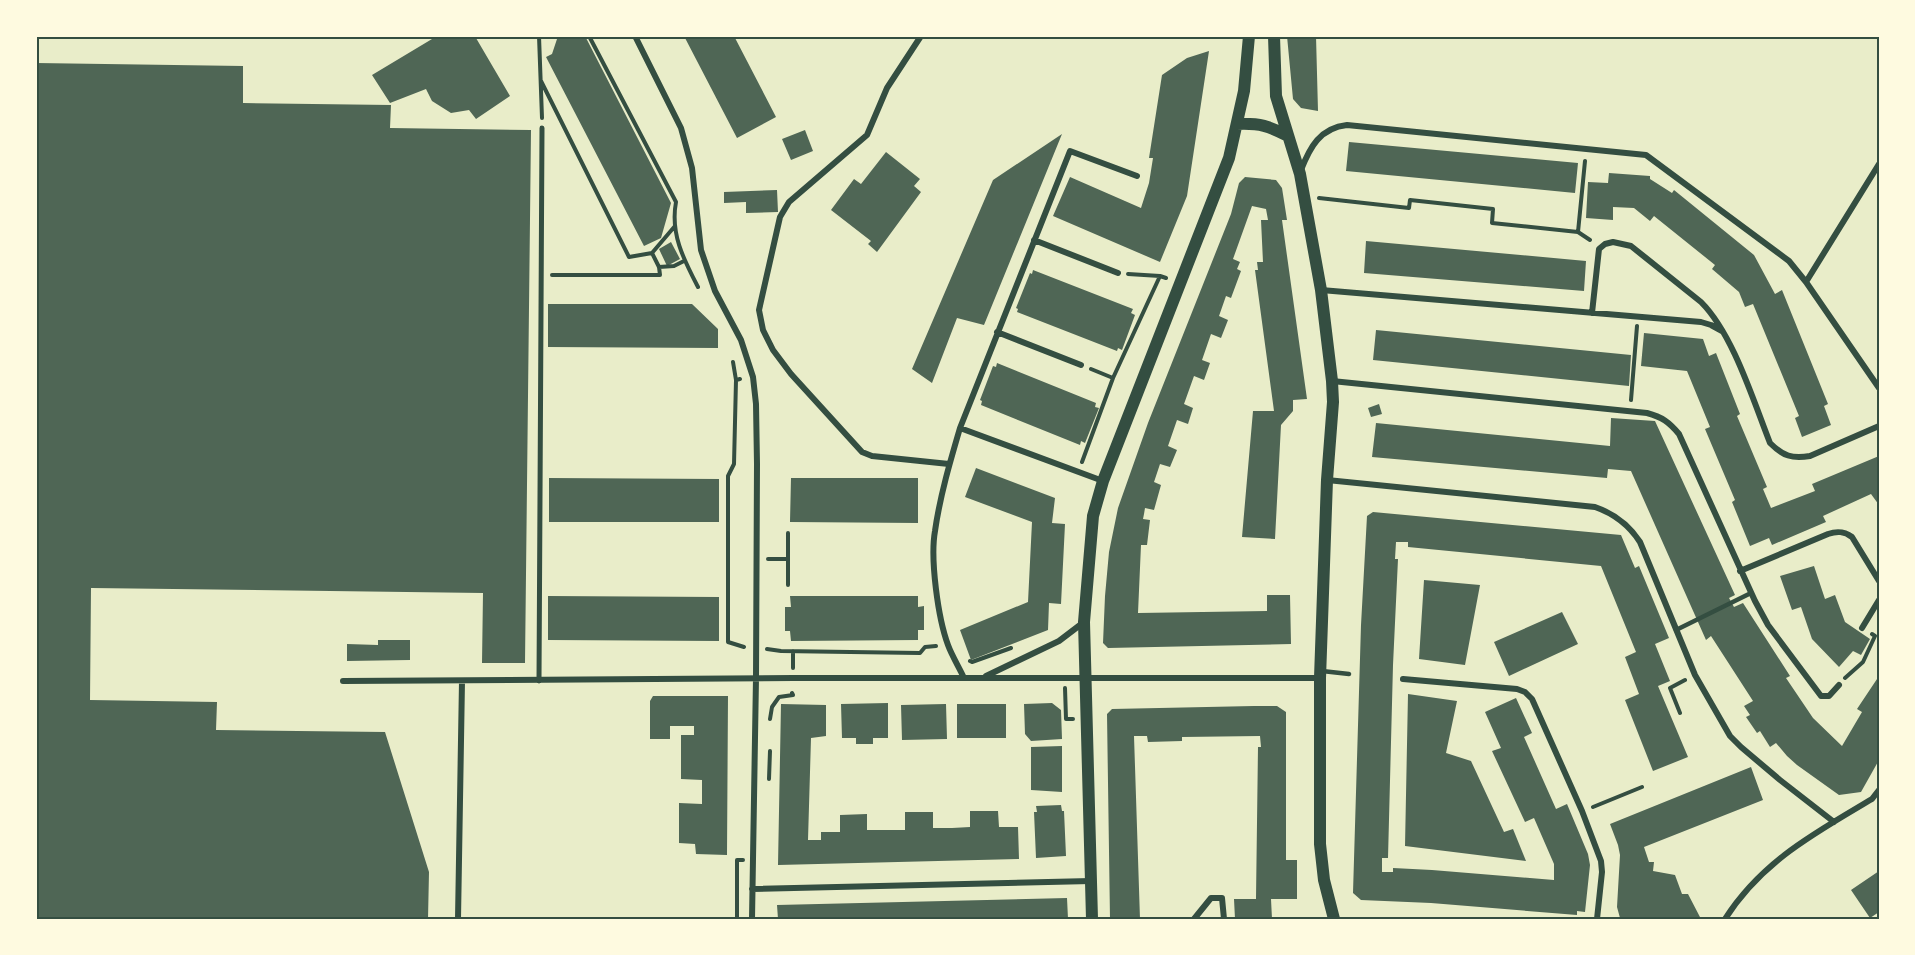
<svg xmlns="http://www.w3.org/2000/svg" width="1915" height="955" font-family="'DejaVu Sans',sans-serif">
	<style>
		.building { fill: #4f6655 }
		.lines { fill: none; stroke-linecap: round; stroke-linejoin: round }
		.path { stroke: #344e41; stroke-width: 4 }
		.service { stroke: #344e41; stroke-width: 4.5 }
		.pedestrian { stroke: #344e41; stroke-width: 5 }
		.minor { stroke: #344e41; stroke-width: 6 }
		.secondary { stroke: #344e41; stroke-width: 12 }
		.neatline { fill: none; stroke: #344e41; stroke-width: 2 }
	</style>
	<rect width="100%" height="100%" fill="#e9edc9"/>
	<path class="building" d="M437 36 476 38 510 96 476 119 469 110 451 113 432 101 426 89 390 103 372 75Z
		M558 36H585L671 203 661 238 644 246 546 57 552 54Z
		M684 36H734L776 117 737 138Z
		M1287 36H1316L1318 111 1301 108 1293 99Z
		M1209 51 1187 196 1160 262 1053 216 1070 177 1141 208 1149 183 1153 158H1149L1162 75 1187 58Z
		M36 63 243 66V103L391 105 390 128 531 130 525 663H482L483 593 91 588 90 700 217 702 216 730 385 732 429 872 428 919H36Z
		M805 130 813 151 791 160 782 139Z
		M1062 134 984 325 957 318 932 383 912 369 993 180Z
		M1349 142 1578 163 1575 193 1346 171Z
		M886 152 920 179 914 186 921 192 877 252 868 244 871 241 831 210 854 179 861 184Z
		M1609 173 1650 176V179L1672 193 1674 190 1754 255 1775 294 1782 290 1828 404 1824 406 1831 425 1802 437 1795 418 1799 416 1753 304 1745 307 1739 292 1712 269 1715 265 1654 216 1650 221 1634 208 1613 207V220L1586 218 1588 182 1608 183Z
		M1245 177 1276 180 1282 188 1287 220H1282L1307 399 1293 400V411L1281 425 1275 539 1242 537 1253 411H1274L1255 270H1258L1257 262H1263L1261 220H1268L1266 209 1252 206 1233 259 1240 262 1237 269 1241 271 1231 298 1226 296 1219 316 1228 320 1221 338 1211 334 1202 360 1210 363 1204 380 1194 376 1184 404 1193 408 1188 424 1177 420 1168 446 1177 450 1170 467 1160 464 1154 482 1161 485 1154 510 1145 508 1144 514 1143 519 1150 520 1147 545H1141L1138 613 1267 611V595H1290L1291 644 1108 648 1103 643 1105 596 1109 552 1118 508 1148 423 1231 214 1239 183Z
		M777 190 778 212 746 213V202L724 203V192Z
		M1366 241 1586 261 1584 291 1364 273Z
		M671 242 680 259 667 266 659 249Z
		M1033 270 1133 309 1131 313 1135 315 1122 350 1118 348 1117 351 1017 312 1018 309 1016 308 1030 273 1032 274Z
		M548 304H692L718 329V348L548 347Z
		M1376 330 1631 355 1629 386 1373 360Z
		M1644 333 1703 339 1709 356 1716 353 1740 414 1737 416 1767 487 1763 489 1771 508 1815 491 1812 484 1879 456V505L1871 494 1823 516 1826 522 1772 545 1769 538 1750 546 1732 502 1735 500 1705 429 1710 427 1687 371 1641 366Z
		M997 363 1096 403 1095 407 1099 408 1085 443 1081 441 1080 445 981 405 982 401 980 400 993 366 996 367Z
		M1379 404 1382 414 1371 417 1368 408Z
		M1611 418 1655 421 1735 595 1729 598 1734 607 1743 603 1790 676 1786 678 1813 718 1842 746 1862 712 1857 709 1879 676V760L1861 792 1839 795 1797 765 1787 756 1776 743 1770 747 1760 731 1757 733 1746 717 1750 715 1744 706 1753 701 1711 636 1706 640 1631 471 1608 469 1607 478 1372 457 1376 423 1610 446Z
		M976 468 1055 498 1052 523 1065 524 1061 604 1049 603 1048 630 971 660 960 630 1028 602 1032 522 965 497Z
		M549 478 719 479V522H549Z
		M791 478H918V523L790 522Z
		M1373 512 1621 535 1635 568 1639 566 1669 638 1655 644 1670 681 1658 686 1688 757 1653 771 1625 700 1639 694 1625 657 1636 652 1601 566 1408 547V542H1396L1395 559H1398L1393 665 1388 858H1382V872H1393V868L1432 870 1554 880V864L1534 818 1525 822 1492 751 1501 748 1485 712 1516 698 1532 733 1524 737 1556 809 1567 804 1588 854 1590 865 1585 912 1577 911V915L1431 903 1361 900 1353 893 1361 625 1367 516Z
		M1814 566 1825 599 1835 595 1845 622 1870 639 1861 655 1853 651 1839 667 1812 639 1801 607 1792 610 1780 576Z
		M1424 580 1480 585 1465 665 1419 659Z
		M548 596 719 597V641L548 640Z
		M790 596H918V607L924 606V630H918V640L791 641 790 631H785V607H791Z
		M1562 612 1578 644 1509 676 1494 642Z
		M378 640H410V660L347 661V644L378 645Z
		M1408 694 1457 701 1446 753 1471 761 1504 832 1513 829 1526 861 1405 846Z
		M653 696H728L727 855 696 854 695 844 679 843V803L702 804V780L681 779V735H694V726H670V739H650V701Z
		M888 703V738H873V744H856V738H842L841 704Z
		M1052 703 1061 710 1062 739 1031 741 1025 734 1024 704Z
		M781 704 826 705V736L811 738 808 840H821V832H840V815L867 814V830H905V812H933V828H952L970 827V811H998L999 827H1018L1019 859 778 865Z
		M946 704 947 739 902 740 901 705Z
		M957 704H1006V738H957Z
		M1254 706H1277L1286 712V860H1297V899H1271L1272 919H1235L1234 899H1256L1258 747H1261L1260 736 1182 737V741L1148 742 1147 736H1134L1140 919H1110L1107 714 1112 709Z
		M1062 746V792L1031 790V747Z
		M1751 767 1763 800 1644 847 1649 862H1654L1653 871 1675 875 1682 894H1688L1701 919 1620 918 1617 907 1620 855 1618 845 1610 824Z
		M1061 805 1062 811H1064L1066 856 1036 858 1034 812H1037L1036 806Z
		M1879 871V912L1870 918 1851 890Z
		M1067 898 1068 919H778L777 905Z"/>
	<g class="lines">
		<path class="path" d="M539 36 542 118
			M589 36 676 202C670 234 684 260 698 287
			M541 81 629 257 652 253 675 226
			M1319 198 1409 208 1410 200 1493 209 1492 223 1578 232 1590 240
			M1578 232 1585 161
			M659 267 674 266 684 261
			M1128 274 1160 276
			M552 275H660L659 267 652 253
			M733 362 736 380 740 379
			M1091 369 1113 378 1160 276 1166 278
			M736 380 734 464 728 476V642L744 647
			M1631 400 1637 326
			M1082 462 1113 378
			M768 559H788
			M788 585V533
			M767 649 781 651 920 653 925 647 936 646
			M970 661 972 662 1011 648
			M793 668V651
			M1845 678 1863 662 1875 636 1872 634
			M1065 688 1066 719H1073
			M1680 713 1670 688 1685 680
			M770 719 772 707 779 697 793 695 792 693
			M769 779 770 751
			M1593 807 1642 787
			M737 919V860H743"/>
		<path class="service" d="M1676 630 1751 593
			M1322 671 1349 674"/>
		<path class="pedestrian" d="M539 681 542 128"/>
		<path class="minor" d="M635 36 681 128 692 168 701 250 715 291 741 340 753 377 756 404 757 464 756 678 752 919
			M921 36 887 88 867 135 789 202 780 217 759 310 763 330 773 350 791 374 862 452 872 456 949 464
			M1301 170C1310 147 1320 128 1347 125L1646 155 1789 261 1806 282 1879 388
			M1034 240 1118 273
			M1806 282 1879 164
			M1321 290 1701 322 1711 325 1722 331
			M1592 313 1599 249 1605 244 1613 242 1631 246 1701 302C1733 334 1753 400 1770 443 1783 456 1792 459 1810 456L1879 426
			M997 332 1081 365
			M1332 381 1647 413C1662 417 1669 422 1679 434L1755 601 1768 625 1821 696H1829L1839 685
			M960 428 1103 481
			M1327 480 1595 507C1615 514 1629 525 1640 542L1695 675 1730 736 1741 747 1780 780 1834 822
			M1740 571 1828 534C1837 531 1844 531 1852 537L1879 581
			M1862 628 1879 600
			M986 676 1059 641 1084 622
			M964 678C959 667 952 656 948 645 938 618 930 559 935 531 940 496 950 462 960 428L1070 151 1137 176
			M1403 679 1517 689 1525 692 1532 699 1582 811 1601 861 1602 872 1597 919
			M343 681 793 678H1320
			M752 889 1091 881
			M458 919 462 681
			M1194 919 1211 898H1222L1224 919
			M1725 919C1762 861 1815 833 1872 799L1879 790"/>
		<path class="secondary" d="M1274 36 1276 96 1300 174 1321 290 1332 381 1333 402 1327 480 1320 678V844L1324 880 1334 919
			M1237 124C1260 123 1269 126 1288 136
			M1092 919 1084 622 1093 516 1103 481 1229 158 1244 91 1249 36"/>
	</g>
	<rect width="1915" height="955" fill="none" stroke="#fefae0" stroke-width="75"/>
	<rect x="38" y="38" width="1840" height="880" class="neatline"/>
</svg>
